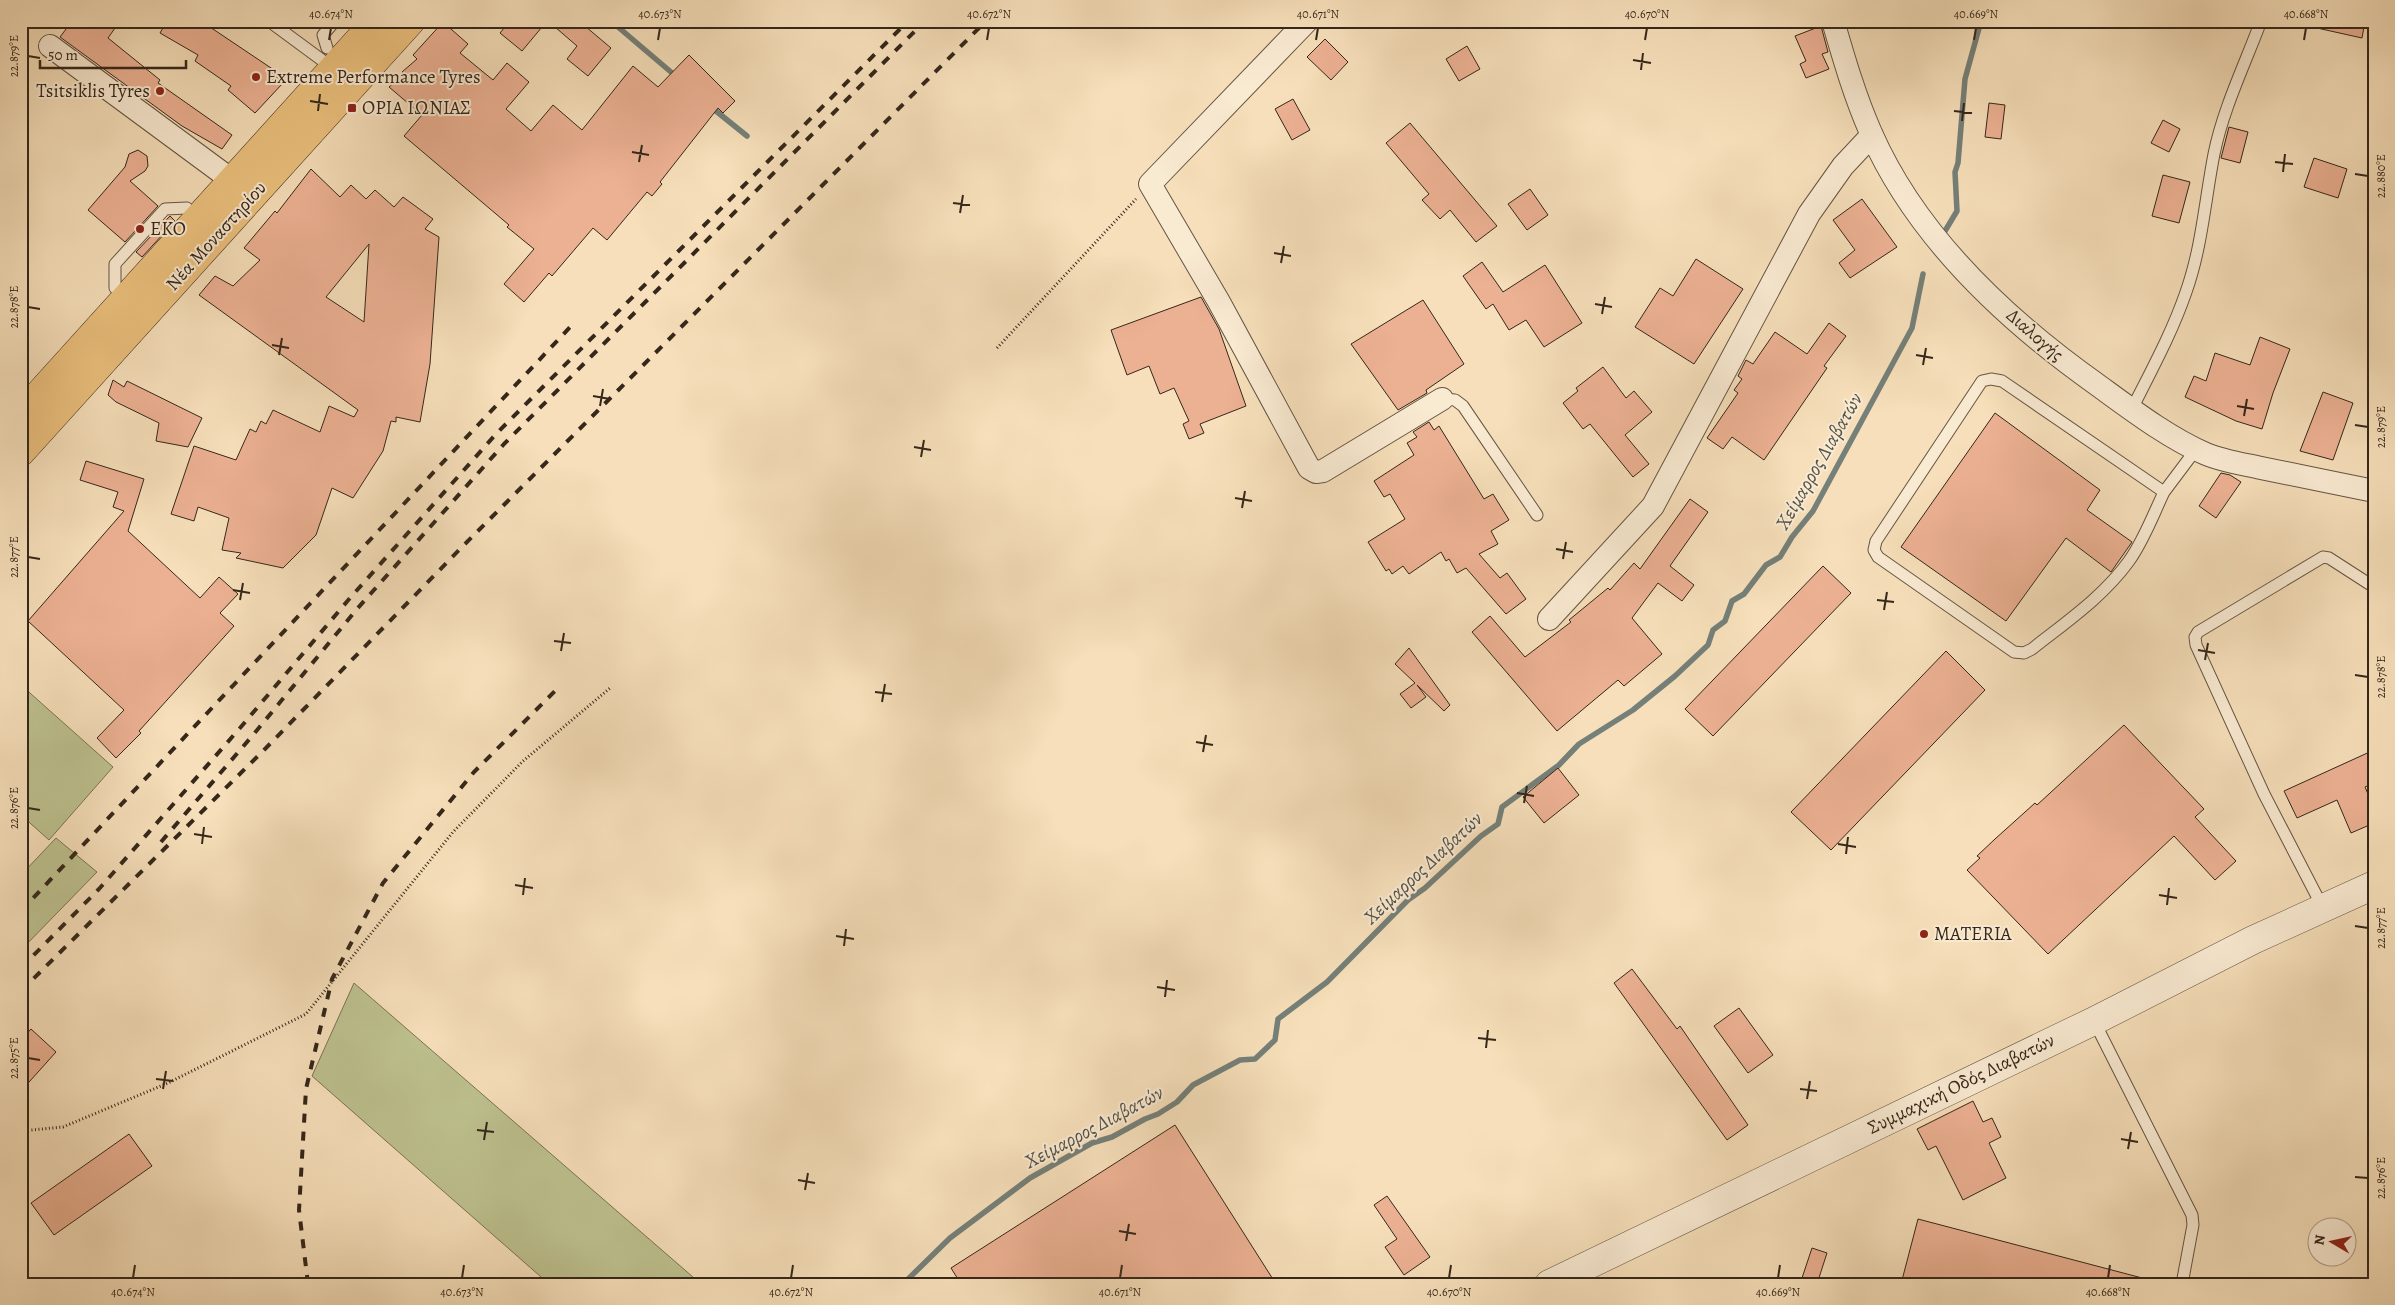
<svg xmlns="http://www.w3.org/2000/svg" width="2395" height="1305" font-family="Alegreya,serif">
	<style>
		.green { fill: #bdc18f; stroke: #797454 }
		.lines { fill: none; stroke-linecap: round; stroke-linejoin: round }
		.stream { stroke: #758079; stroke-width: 5.5 }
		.building { fill: #ecb193; stroke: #35271a; fill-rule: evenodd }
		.service-casing { stroke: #655542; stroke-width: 13 }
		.minor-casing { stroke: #655542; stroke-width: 24 }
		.tertiary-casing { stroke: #655542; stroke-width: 29 }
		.primary-casing { stroke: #35271a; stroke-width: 29 }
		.path { stroke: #35271a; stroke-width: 3; stroke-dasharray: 1 2.5; stroke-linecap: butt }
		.service { stroke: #f9ead2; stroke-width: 11 }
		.minor { stroke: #f9ead2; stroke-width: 22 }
		.tertiary { stroke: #f9ead2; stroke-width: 28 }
		.primary { stroke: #ebc07d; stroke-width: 28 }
		.rail { stroke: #35271a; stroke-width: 4; stroke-dasharray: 9 9; stroke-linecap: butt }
		.ticks { fill: none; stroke: #35271a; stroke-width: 2 }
		.poi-dot { fill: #8f2418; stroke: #f9ead2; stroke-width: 2 }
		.labels { text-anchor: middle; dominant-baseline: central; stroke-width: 4; stroke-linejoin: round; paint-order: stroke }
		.poi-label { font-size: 19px; fill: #35271a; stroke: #f9ead2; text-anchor: start }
		.street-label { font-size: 19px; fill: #35271a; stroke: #f9ead2 }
		.water-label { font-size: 20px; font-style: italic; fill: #555349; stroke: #f9ead2 }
		.neatline { fill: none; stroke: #35271a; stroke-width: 2 }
		.ticks-label { font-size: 12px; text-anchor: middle; fill: #35271a }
	</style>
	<rect width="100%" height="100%" fill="#f6dfba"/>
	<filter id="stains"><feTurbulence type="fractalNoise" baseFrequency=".004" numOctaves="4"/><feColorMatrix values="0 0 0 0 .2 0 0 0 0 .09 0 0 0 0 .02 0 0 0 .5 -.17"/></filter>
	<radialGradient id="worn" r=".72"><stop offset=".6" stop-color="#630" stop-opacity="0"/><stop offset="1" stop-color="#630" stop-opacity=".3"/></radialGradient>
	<path class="green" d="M21 685 113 767 49 840 21 815Z
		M56 838 97 872 21 950V875Z
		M354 983 701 1284H549L312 1076Z"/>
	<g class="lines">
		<path class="stream" d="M611 21 678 78
			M711 107 747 136
			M1945 231 1957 211 1955 172 1958 163 1965 79 1981 21
			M903 1284 950 1238 1030 1178 1092 1143 1112 1137 1145 1119 1158 1114 1177 1102 1193 1085 1240 1060 1255 1059 1275 1040 1278 1019 1327 982 1408 900 1425 888 1481 836 1498 824 1502 807 1559 765 1579 744 1633 710 1675 676 1708 645 1713 630 1725 621 1732 601 1744 594 1766 565 1780 557 1792 537 1813 511 1912 328 1923 274"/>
	</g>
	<path class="building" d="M72 21H120L108 38 160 80 158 83 232 135 222 149 182 126 60 37Z
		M167 21H201L274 70 272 73 283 83 255 113 228 90 231 86 195 61 198 55 160 33Z
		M510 21H547L522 51 500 33Z
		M548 21H579L611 48 588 76 567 59 577 46Z
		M2318 21H2365L2362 38 2317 28Z
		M443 22 468 44 460 53 493 80 507 63 529 82 506 109 531 131 553 105 582 130 633 66 658 87 689 55 735 101 723 113 718 108 660 182 662 184 652 196 647 192 607 240 593 228 552 276 549 273 524 302 504 284 534 249 507 227 509 225 404 136 422 115 389 87 404 74 402 72 417 59 413 55Z
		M1821 26 1828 52 1822 54 1829 69 1806 78 1800 64 1806 61 1795 36Z
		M1325 39 1348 62 1331 80 1307 57Z
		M1467 46 1480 69 1459 81 1446 59Z
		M1293 99 1310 130 1292 140 1275 109Z
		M1989 103 2005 105 2001 139 1985 137Z
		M2163 120 2180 129 2169 152 2151 143Z
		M1410 123 1497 226 1476 242 1450 210 1440 219 1422 200 1429 194 1386 143Z
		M2229 127 2248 132 2240 163 2221 158Z
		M138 150 147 156 148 166 145 171 130 181 158 206 125 242 88 210 125 167 129 154Z
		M2314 158 2347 169 2338 198 2304 187Z
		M311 169 340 197 351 185 366 199 375 190 394 207 403 197 433 219 425 229 439 237 430 364 420 422 396 417V422L391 421 383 451 353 498 332 488 316 535 283 568 236 558 241 553 222 550 229 518 198 507 194 521 171 514 194 446 236 460 250 429 256 432 261 421 266 424 273 410 320 432 329 406 354 417 358 410 199 295 215 276 233 286 260 260 244 248 275 211 277 213ZM369 244 364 322 326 297Z
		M2163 175 2190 182 2179 223 2152 216Z
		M1530 189 1548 215 1527 230 1508 204Z
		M1862 199 1897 247 1850 278 1839 263 1855 250 1833 220Z
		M170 216 175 221 142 257 136 252Z
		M1696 259 1743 289 1694 364 1635 327 1660 288 1673 296Z
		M1482 262 1503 292 1545 265 1582 323 1544 347 1526 320 1509 330 1493 304 1486 309 1463 276Z
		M1201 297 1219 329 1246 406 1200 424 1204 433 1189 439 1183 424 1189 421 1174 388 1160 394 1149 366 1127 375 1111 330Z
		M1423 300 1464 364 1426 390 1427 393 1398 410 1351 344Z
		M1829 323 1846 336 1824 366 1827 368 1764 460 1732 437 1723 449 1707 438 1738 393 1734 390 1742 379 1738 376 1746 360 1753 364 1775 332 1807 354Z
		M2260 337 2290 349 2273 393 2262 429 2236 421 2185 397 2194 376 2206 381 2215 353 2250 365Z
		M1603 367 1626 398 1634 391 1652 412 1625 435 1649 464 1633 477 1590 424 1583 429 1563 403 1578 391 1576 388Z
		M113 380 124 387 127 381 202 418 188 447 156 441 159 423 116 402 108 395Z
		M2323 392 2353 403 2333 460 2300 451Z
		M1995 413 2100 490 2087 510 2132 542 2111 572 2066 538 2006 621 1901 547Z
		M1429 422 1434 430 1439 426 1484 499 1493 494 1509 520 1491 531 1498 544 1479 554 1500 578 1507 573 1526 599 1506 614 1466 568 1457 573 1449 559 1446 561 1441 552 1409 574 1403 566 1392 574 1389 569 1386 571 1368 542 1405 519 1390 494 1384 497 1374 481 1414 455 1407 443 1417 437 1413 432Z
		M86 461 144 479 128 531 200 598 219 577 238 594 220 613 234 626 139 731 141 733 116 758 97 738 124 710 28 621 124 511 113 507 118 492 80 480Z
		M2221 473 2230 475 2241 482 2216 518 2199 506Z
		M1690 499 1708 512 1670 566 1694 585 1682 601 1658 583 1632 618 1662 654 1624 686 1618 680 1557 731 1472 632 1490 616 1525 657 1571 622 1569 620 1608 588 1610 590 1634 563 1640 569Z
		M1823 566 1851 593 1713 736 1685 709Z
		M1409 648 1450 705 1444 711 1417 685 1426 697 1411 708 1400 694 1415 683 1395 664Z
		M1946 651 1985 690 1831 850 1791 812Z
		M2124 725 2204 809 2195 817 2236 861 2215 880 2174 836 2048 954 1967 870 1980 858 1977 856 1995 839 2035 803 2037 805Z
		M2374 750V783L2365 787 2374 808V823L2351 833 2337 800 2297 818 2284 791Z
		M1558 768 1579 795 1544 823 1523 797Z
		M1632 969 1677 1029 1680 1026 1748 1125 1727 1140 1614 983Z
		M1739 1008 1773 1055 1748 1073 1714 1026Z
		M31 1029 56 1052 21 1091V1040Z
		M1973 1101 1983 1122 1992 1118 2001 1137 1989 1143 2006 1178 1963 1200 1936 1146 1928 1150 1917 1129Z
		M1175 1125 1276 1284H961L951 1268Z
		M129 1134 152 1166 54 1235 31 1203Z
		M1387 1196 1430 1257 1404 1275 1385 1247 1397 1239 1374 1205Z
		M1918 1219 2146 1279 2145 1284H1901Z
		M1812 1248 1827 1253 1817 1284H1800Z"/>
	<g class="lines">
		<defs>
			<path id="service" d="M269 21 334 69
				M327 48 323 35 335 21
				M115 288V264L165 209 187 208
				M1442 399 1455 400 1463 406 1537 515
				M2132 409C2151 371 2172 333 2186 292 2202 247 2205 200 2214 154 2223 109 2245 64 2261 21
				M2164 492C2153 515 2144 540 2129 561 2103 597 2066 622 2032 649L2024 653 2014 652 1878 557 1874 550 1876 541 1982 381 1991 379 2002 381 2164 492 2197 448
				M2323 908 2264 794 2196 645 2195 637 2198 632 2323 557 2329 558 2374 587
				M2094 1021 2192 1215 2193 1225 2182 1284"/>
			<path id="minor" d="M1307 21 1150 184 1219 302 1309 468 1316 472 1323 471 1442 399
				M1833 21C1844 59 1855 97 1871 133 1917 238 2007 321 2099 386 2132 410 2169 438 2206 454 2223 461 2243 464 2261 468 2299 476 2336 483 2374 491
				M50 46 233 181
				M1549 619 1653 506 1809 214 1843 166 1872 135"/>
			<path id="tertiary" d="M1549 1284 2094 1021 2253 940 2374 885"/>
			<path id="primary" d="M21 414 376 21
				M21 452 411 21"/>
		</defs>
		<use href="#service" class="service-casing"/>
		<use href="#minor" class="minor-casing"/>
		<use href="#tertiary" class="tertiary-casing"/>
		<use href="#primary" class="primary-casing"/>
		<path class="path" d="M997 348 1136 199
			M21 1131 63 1127 168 1083 306 1014 453 832 523 761 610 688"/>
		<use href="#service" class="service"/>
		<use href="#minor" class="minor"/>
		<use href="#tertiary" class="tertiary"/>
		<use href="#primary" class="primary"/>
		<path class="rail" d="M161 842 253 735 357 609 504 444 925 21
			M21 911 573 324
			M21 968 99 889 240 728 350 598 496 434 908 21
			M21 991 264 750 462 547 986 21
			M308 1284 299 1210 306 1089 332 979 383 883 474 772 558 688"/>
	</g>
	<path class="ticks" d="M329 40 331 28M658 40 660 28M987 40 989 28M1316 40 1318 28M1645 40 1647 28M1974 40 1976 28M2304 40 2306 28M28 56 40 58M1633 60 1651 63M1641 70 1643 53M310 101 328 104M318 111 320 94M1954 111 1972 113M1962 121 1964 103M632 152 649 155M639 162 642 145M2275 162 2293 164M2283 172 2285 154M2355 174 2368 176M953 203 970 205M960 213 963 195M1274 253 1291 256M1281 263 1284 246M1595 304 1612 307M28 307 40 309M1602 314 1605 297M272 345 289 348M279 355 282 338M1916 355 1933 358M1923 365 1926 348M593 396 610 399M600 406 603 389M2237 406 2254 409M2244 416 2247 399M2355 425 2368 427M914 447 931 450M921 457 924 440M1235 498 1252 501M1242 508 1245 491M1556 549 1573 552M28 557 40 559M1563 559 1566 542M233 590 250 593M240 600 243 583M1877 600 1894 602M1884 610 1887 592M554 641 571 643M2198 650 2215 653M561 651 564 633M2205 660 2208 643M2355 675 2368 677M875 692 892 694M882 702 885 684M1196 742 1213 745M1203 752 1206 735M1517 793 1534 796M1524 803 1527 786M28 808 40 810M194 834 212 837M202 844 204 827M1838 844 1856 847M1846 854 1848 837M515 885 533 888M523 895 525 878M2159 895 2177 898M2167 905 2169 888M2355 926 2368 928M836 936 854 939M844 946 846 929M1157 987 1175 990M1165 997 1167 980M1478 1038 1496 1040M1486 1048 1488 1030M28 1058 40 1060M156 1079 173 1081M163 1089 166 1071M1800 1089 1817 1091M1807 1099 1810 1081M477 1130 494 1132M2121 1139 2138 1142M484 1140 487 1122M2128 1149 2131 1132M2355 1177 2368 1178M798 1180 815 1183M805 1190 808 1173M1119 1231 1136 1234M1126 1241 1129 1224M133 1278 135 1265M462 1278 464 1265M791 1278 793 1265M1120 1278 1122 1265M1449 1278 1451 1265M1778 1278 1780 1265M2108 1278 2110 1265"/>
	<g class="poi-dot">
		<circle cx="256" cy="77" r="5"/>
		<circle cx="160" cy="91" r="5"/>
		<rect x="347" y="103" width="10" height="10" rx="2.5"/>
		<circle cx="140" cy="229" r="5"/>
		<circle cx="1924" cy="934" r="5"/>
	</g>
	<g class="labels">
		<g class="poi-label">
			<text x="266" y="77">Extreme Performance Tyres</text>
			<text x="150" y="91" text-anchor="end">Tsitsiklis Tyres</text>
			<text x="362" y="108">ΟΡΙΑ ΙΩΝΙΑΣ</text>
			<text x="150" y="229">EKO</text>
			<text x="1934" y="934">MATERIA</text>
		</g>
		<g class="street-label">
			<text transform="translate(216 236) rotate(-48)">Νέα Μοναστηρίου</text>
			<text transform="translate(2035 335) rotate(41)">Διαλογής</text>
			<text transform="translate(1961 1084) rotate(-26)">Συμμαχική Οδός Διαβατών</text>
		</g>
		<g class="water-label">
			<text transform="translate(1819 461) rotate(-60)">Χείμαρρος Διαβατών</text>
			<text transform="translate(1423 868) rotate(-43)">Χείμαρρος Διαβατών</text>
			<text transform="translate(1094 1127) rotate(-28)">Χείμαρρος Διαβατών</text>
		</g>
	</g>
	<rect width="2395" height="1305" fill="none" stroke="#f6dfba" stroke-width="55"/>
	<g transform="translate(2332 1242) rotate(279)"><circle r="24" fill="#f9ead2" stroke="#ab9c88"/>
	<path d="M0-4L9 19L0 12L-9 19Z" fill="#8f2418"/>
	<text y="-8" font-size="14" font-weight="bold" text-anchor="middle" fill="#35271a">N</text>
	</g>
	<path d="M40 60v8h146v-8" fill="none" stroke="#35271a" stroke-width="2.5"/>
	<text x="48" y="60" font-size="15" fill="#35271a" stroke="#f9ead2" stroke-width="4" paint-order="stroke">50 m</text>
	<rect x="28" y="28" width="2340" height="1250" class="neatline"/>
	<g class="ticks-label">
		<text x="331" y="18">40.674°N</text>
		<text x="660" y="18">40.673°N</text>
		<text x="989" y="18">40.672°N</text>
		<text x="1318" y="18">40.671°N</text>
		<text x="1647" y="18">40.670°N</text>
		<text x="1976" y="18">40.669°N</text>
		<text x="2306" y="18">40.668°N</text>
		<text transform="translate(14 56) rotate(-90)" y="4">22.879°E</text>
		<text transform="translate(2381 176) rotate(-90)" y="4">22.880°E</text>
		<text transform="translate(14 307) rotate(-90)" y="4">22.878°E</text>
		<text transform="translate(2381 427) rotate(-90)" y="4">22.879°E</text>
		<text transform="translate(14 557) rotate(-90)" y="4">22.877°E</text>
		<text transform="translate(2381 677) rotate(-90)" y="4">22.878°E</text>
		<text transform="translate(14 808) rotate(-90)" y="4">22.876°E</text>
		<text transform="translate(2381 928) rotate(-90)" y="4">22.877°E</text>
		<text transform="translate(14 1058) rotate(-90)" y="4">22.875°E</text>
		<text transform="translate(2381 1178) rotate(-90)" y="4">22.876°E</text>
		<text x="133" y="1296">40.674°N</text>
		<text x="462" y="1296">40.673°N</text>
		<text x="791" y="1296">40.672°N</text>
		<text x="1120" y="1296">40.671°N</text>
		<text x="1449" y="1296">40.670°N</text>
		<text x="1778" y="1296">40.669°N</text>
		<text x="2108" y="1296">40.668°N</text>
	</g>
	<rect width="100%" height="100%" filter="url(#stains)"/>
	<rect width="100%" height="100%" fill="url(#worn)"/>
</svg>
